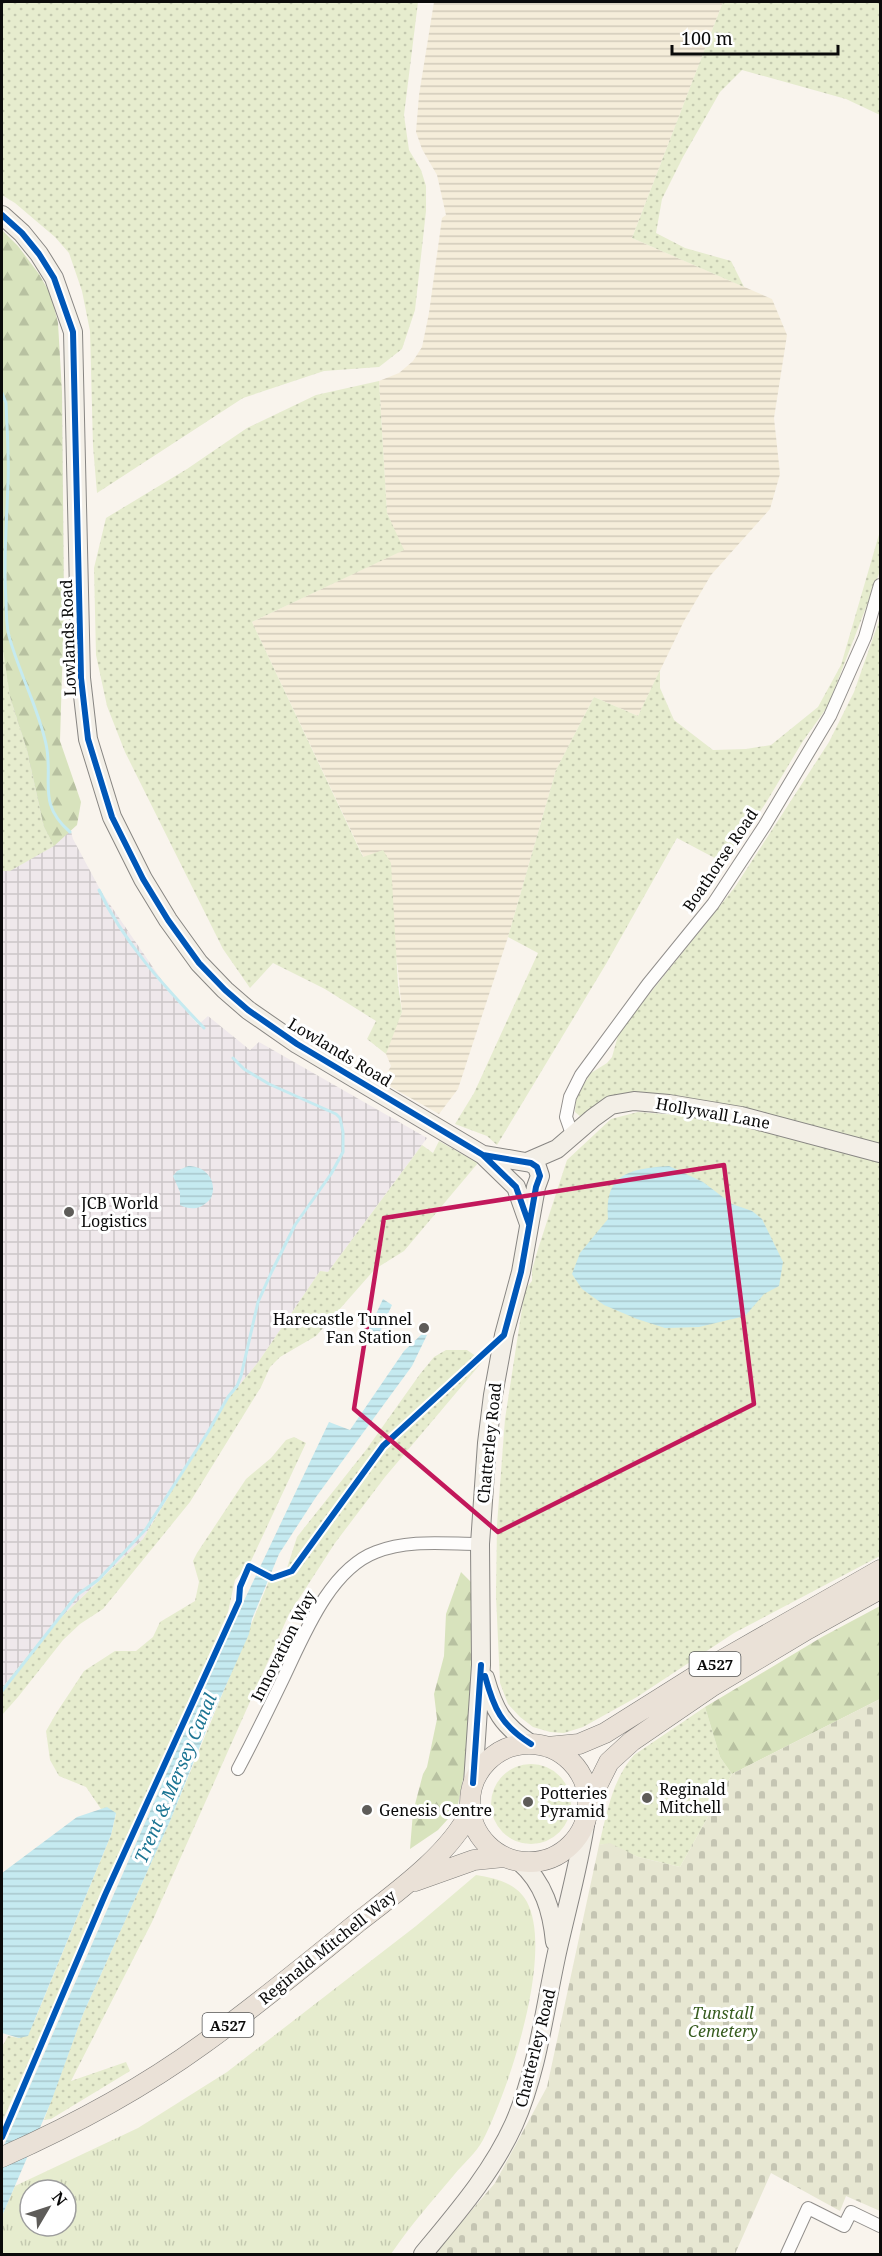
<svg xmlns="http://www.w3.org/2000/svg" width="882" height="2256" font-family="'Noto Serif',serif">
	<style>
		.industrial { fill: url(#industrial-grid) }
		.farmland { fill: url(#farmland-rules) }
		.grass { fill: url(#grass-dots) }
		.forest { fill: url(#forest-firs) }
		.cemetery { fill: url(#cemetery-stones) }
		.park { fill: url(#park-tufts); fill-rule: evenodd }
		.water { fill: url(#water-rules) }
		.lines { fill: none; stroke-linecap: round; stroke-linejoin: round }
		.stream { stroke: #c5eaf0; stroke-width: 3 }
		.street-casing { stroke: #928f8c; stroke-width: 14 }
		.secondary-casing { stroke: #888683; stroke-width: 20 }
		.primary-casing { stroke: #7f7d7a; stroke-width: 21 }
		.street { stroke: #fefdfc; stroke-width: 12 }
		.secondary { stroke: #f3efe7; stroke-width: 18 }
		.primary { stroke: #eae1d7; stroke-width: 20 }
		.cycleway-casing { stroke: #fff; stroke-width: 10 }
		.cycleway { stroke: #0057b8; stroke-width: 6 }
		.marked { fill: none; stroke: #c2185b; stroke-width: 4.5; stroke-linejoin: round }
		.poi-dot { fill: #5e5c59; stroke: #fff; stroke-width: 2 }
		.labels { text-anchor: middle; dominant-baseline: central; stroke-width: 6; stroke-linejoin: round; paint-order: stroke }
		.shield { fill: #fff; stroke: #545454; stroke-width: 1.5 }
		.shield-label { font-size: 15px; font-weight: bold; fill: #0a0a0a }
		.street-label { font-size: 16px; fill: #0a0a0a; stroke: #fff }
		.poi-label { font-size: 16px; fill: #0a0a0a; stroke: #fff; text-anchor: start }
		.park-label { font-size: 16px; font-style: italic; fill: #375c1f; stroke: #fff }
		.water-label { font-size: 18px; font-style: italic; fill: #1c7593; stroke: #fff }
	</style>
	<defs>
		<pattern id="industrial-grid" width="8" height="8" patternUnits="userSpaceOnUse" patternTransform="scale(1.5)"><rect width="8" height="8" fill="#efe8eb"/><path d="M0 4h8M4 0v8" fill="none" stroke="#ccc6c8"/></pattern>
		<pattern id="farmland-rules" width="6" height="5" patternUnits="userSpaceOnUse" patternTransform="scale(1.5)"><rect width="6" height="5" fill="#f5edda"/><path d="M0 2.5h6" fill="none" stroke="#d1caba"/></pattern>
		<pattern id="grass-dots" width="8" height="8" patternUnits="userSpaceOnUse" patternTransform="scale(1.5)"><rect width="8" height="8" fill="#e6ecce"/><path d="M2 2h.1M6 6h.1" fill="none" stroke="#c4c9b0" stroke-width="1.8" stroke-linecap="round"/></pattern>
		<pattern id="forest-firs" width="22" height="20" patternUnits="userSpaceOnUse" patternTransform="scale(1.5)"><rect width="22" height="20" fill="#d8e3bd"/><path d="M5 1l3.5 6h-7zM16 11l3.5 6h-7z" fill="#b8c1a1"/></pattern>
		<pattern id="cemetery-stones" width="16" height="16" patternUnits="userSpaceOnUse" patternTransform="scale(1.5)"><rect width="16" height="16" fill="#e7e7d2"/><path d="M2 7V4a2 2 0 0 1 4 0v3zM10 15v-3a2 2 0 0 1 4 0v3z" fill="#c5c5b3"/></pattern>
		<pattern id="park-tufts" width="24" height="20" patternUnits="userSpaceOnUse" patternTransform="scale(1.5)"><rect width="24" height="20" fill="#e6ecce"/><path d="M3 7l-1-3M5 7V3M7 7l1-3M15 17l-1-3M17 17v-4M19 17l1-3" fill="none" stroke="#c4c9b0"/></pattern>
		<pattern id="water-rules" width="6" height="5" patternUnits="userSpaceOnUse" patternTransform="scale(1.5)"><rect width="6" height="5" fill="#c5eaf0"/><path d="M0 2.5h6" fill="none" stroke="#a8c7cc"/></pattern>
	</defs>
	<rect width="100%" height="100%" fill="#f9f4ed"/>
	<path class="industrial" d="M2 390 62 392 64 606 48 747 73 839 102 893 163 982 198 1025 208 1016 250 1050 259 1042 427 1138 328 1272 320 1271 259 1361 224 1404 143 1539 51 1627 2 1688Z"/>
	<path class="farmland" d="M434 2H723L632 238 772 299 787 335 774 418 780 474 770 509 711 575 684 621 638 716 594 697 556 770 508 937 471 1049 458 1089 439 1114 382 1082 391 1066 386 1054 390 1040 402 1012 397 960 364 858 252 622 403 550 387 513 379 381 399 373 413 361 422 347 429 313 442 218 446 215 437 175 422 149 416 132 419 95Z"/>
	<path class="grass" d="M2 2H418L404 115 409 150 421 170 426 186V211L415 310 402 349 379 367 324 371 243 398 97 493 93 446 90 331 82 291 69 253 55 237 15 203 2 195Z
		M723 2H880V115L846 99 742 70 720 92 683 157 662 199 656 233 685 248 731 261 744 287 632 238Z
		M379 381 387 513 404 550 252 622 363 857 383 850 391 863 398 985 402 1012 386 1054 367 1039 376 1021 325 989 273 963 250 988 223 949 125 752 107 706 96 655 94 568 106 518 187 469 247 428 316 395Z
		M880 531V571L828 706 803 741 767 801 726 864 677 838 606 964 497 1145 487 1136 455 1124 474 1093 538 953 508 937 556 770 594 697 638 716 660 670V688L674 720 713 750 746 749 771 745 818 707 841 665Z
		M880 618V1147L718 1104 680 1096 633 1092 615 1097 581 1117 575 1112 576 1100 582 1087 591 1073 607 1063 612 1057 619 1032 735 887 829 742 854 692Z
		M2 630 10 697 27 750 44 827 54 846 10 871H2Z
		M638 1112 676 1115 766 1128 880 1163V1556L734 1633 637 1697 583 1727 564 1733 550 1732 533 1727 520 1717 508 1704 500 1683 496 1596 497 1525 505 1419 525 1289 532 1281V1270L538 1249 567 1160 611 1119Z
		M439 1141 478 1163 404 1251 375 1269 316 1336 280 1357 270 1367 261 1387 190 1502 103 1609 80 1624 63 1640 18 1697 2 1715V1688L51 1627 143 1539 224 1404 259 1361 320 1271 328 1272 422 1145 433 1153Z
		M446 1350H467L483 1361 385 1477 335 1543 289 1614 152 1922 71 2081 126 2062 130 2071 51 2119 44 2120 83 2014 170 1821 269 1581H279L287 1568 297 1537 366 1450 420 1374 434 1357Z
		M294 1437 306 1443 251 1561 235 1580 228 1612 2 2122V2047L8 2036 19 2038 34 2022 111 1835 116 1814 107 1808 101 1809 86 1787 59 1776 50 1760 46 1731 57 1712 84 1671 115 1651H136L153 1637 160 1622 195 1601 199 1582 193 1561 197 1553 246 1479 271 1458 286 1440Z
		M705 1707 720 1757 732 1774 680 1867 638 1857 610 1844 599 1845C607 1813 612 1780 634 1755Z
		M491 1804a40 40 0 1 1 80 0a40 40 0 1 1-80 0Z"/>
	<path class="forest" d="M2 230 18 246 39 274 51 295 58 323 62 392 64 606 60 741 81 802 77 825 54 846 44 827 27 750 10 697 2 642Z
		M461 1572 472 1583V1672L467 1760 457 1809 438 1830 410 1849 413 1812 423 1774 427 1767 437 1719 434 1694 444 1656 446 1614Z
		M880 1606V1699L732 1774 720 1757 705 1707 822 1637Z"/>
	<path class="cemetery" d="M880 1699V2211L846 2196 840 2211 771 2173 735 2254H434L495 2183 547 2087 599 1845 610 1843 638 1857 680 1867 732 1774Z"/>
	<path class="park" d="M476 1875C495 1878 517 1883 527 1902 554 1954 509 2089 483 2140 476 2153 463 2164 454 2175 432 2201 410 2226 391 2254H2V2216L15 2186 138 2128 227 2072 416 1926ZM30 2190H66V2226H30Z"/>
	<path class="water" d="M188 1166C206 1166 218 1181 211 1198 202 1209 192 1211 180 1205V1192L173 1176 177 1171Z
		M669 1166 703 1182 732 1204 752 1211 762 1219 783 1262 779 1286 764 1294 745 1316 699 1327 665 1328 637 1319 604 1305 582 1289 572 1274 580 1253 608 1219C604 1172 631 1169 669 1166Z
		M383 1299 392 1305 377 1338 367 1333Z
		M423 1333 427 1335 412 1366 316 1497 279 1554 252 1619 249 1634 210 1721 170 1821 83 2014 51 2102 2 2216V2150L221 1649 329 1422 350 1430 404 1351Z
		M107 1807 116 1813 111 1835 28 2036 19 2038 2 2033V1873L77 1817Z"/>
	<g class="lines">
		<path class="stream" d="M2 393 6 403C7 429 9 455 8 481 7 521 3 560 6 600 6 611 6 624 9 636 19 673 38 707 46 744 54 780 36 803 70 832
			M99 890C124 943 164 986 204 1028
			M2 1691 77 1595 98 1580 146 1529 208 1432 228 1397 237 1386 241 1376 258 1302 272 1271 295 1225 331 1174 343 1152V1132L340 1118 336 1114 269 1084 244 1069 233 1058"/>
		<defs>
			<path id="street" d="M573 1137 566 1117 570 1097 581 1075 648 984 713 904 765 825 830 716 865 637 880 585
				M238 1769C253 1741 267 1712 281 1683 302 1640 328 1570 376 1552 409 1539 446 1544 480 1544
				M787 2254 808 2208 844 2226 851 2212 880 2226"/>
			<path id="secondary" d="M2 215 22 233 39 254 54 278 73 332 81 678 88 739 112 817 143 879 168 920 199 963 225 990 248 1010 297 1044 483 1155 516 1187 529 1224
				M527 1162 557 1149 593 1118 611 1105 634 1101 669 1104 741 1116 880 1153
				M485 1678C494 1710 502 1725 531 1744
				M473 1783 481 1665 480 1544 487 1443 493 1395 504 1335 521 1272 536 1187 540 1176 537 1167 531 1163 485 1155
				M520 1862C544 1883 552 1911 555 1942
				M423 2254C456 2214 492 2173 514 2124 537 2072 544 2013 556 1957 566 1911 579 1866 586 1819"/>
			<path id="primary" d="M470 1803a59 59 0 1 1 118 0a59 59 0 1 1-118 0Z
				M547 1747 579 1744 605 1733 710 1667 880 1570
				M588 1804 609 1762 632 1741 711 1687 808 1629 880 1589
				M415 1881 474 1860 504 1857
				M2 2157C72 2126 141 2089 203 2044 256 2006 307 1964 357 1923 394 1894 449 1855 470 1812"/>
		</defs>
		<use href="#street" class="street-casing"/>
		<use href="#secondary" class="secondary-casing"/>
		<use href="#primary" class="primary-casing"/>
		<use href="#street" class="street"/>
		<use href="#secondary" class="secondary"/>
		<use href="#primary" class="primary"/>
		<defs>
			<path id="cycleway" d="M2 215 22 233 39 254 54 278 73 332 81 678 88 739 112 817 143 879 168 920 199 963 225 990 248 1010 297 1044 483 1155 516 1187 529 1224
				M485 1676C494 1709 501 1725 531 1744
				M473 1783 481 1665
				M2 2137 105 1895 239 1601 240 1587 249 1566 272 1578 292 1571 383 1446 504 1335 521 1272 536 1187 540 1176 537 1167 531 1163 483 1155"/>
		</defs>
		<use href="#cycleway" class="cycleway-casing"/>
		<use href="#cycleway" class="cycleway"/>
	</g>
	<path class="marked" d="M724 1165 754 1404 498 1532 354 1409 384 1218Z"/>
	<g class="poi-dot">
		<circle cx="69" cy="1212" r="6"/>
		<circle cx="424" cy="1328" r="6"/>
		<circle cx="647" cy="1798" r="6"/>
		<circle cx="528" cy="1802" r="6"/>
		<circle cx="367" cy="1810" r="6"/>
	</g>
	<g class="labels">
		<g class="shield">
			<rect x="689.5" y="1652" width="51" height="24" rx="4.5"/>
			<rect x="202.5" y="2013" width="51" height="24" rx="4.5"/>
		</g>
		<g class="shield-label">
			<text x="715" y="1664">A527</text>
			<text x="228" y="2025">A527</text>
		</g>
		<g class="street-label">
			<text transform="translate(68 638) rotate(-92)">Lowlands Road</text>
			<text transform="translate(720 860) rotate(-56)">Boathorse Road</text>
			<text transform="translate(340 1052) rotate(31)">Lowlands Road</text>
			<text transform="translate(713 1113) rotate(10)">Hollywall Lane</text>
			<text transform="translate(489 1443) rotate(-84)">Chatterley Road</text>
			<text transform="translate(283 1646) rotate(-63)">Innovation Way</text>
			<text transform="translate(327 1947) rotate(-39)">Reginald Mitchell Way</text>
			<text transform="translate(535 2048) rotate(-76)">Chatterley Road</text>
		</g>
		<g class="poi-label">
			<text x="81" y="1203">JCB World<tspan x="81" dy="18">Logistics</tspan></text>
			<text x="412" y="1319" text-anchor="end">Harecastle Tunnel<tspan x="412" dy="18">Fan Station</tspan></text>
			<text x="659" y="1789">Reginald<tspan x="659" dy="18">Mitchell</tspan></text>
			<text x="540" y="1793">Potteries<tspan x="540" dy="18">Pyramid</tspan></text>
			<text x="379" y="1810">Genesis Centre</text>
		</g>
		<g class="park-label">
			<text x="723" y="2013">Tunstall<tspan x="723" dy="18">Cemetery</tspan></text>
		</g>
		<g class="water-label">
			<text transform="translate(175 1778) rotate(-67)">Trent &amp; Mersey Canal</text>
		</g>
	</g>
	<rect width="882" height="2256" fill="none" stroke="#0a0a0a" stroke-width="6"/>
	<g transform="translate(48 2208) rotate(51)"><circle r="28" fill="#ffffff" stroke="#9d9d9d" stroke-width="1.5"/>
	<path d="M0-4.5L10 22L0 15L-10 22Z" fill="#5e5c59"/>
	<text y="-9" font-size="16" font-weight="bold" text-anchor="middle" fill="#0a0a0a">N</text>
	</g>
	<path d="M672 45v9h166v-9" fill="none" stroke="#0a0a0a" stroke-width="3"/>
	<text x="681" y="45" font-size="18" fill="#0a0a0a" stroke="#ffffff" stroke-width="4.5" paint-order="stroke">100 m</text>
</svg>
